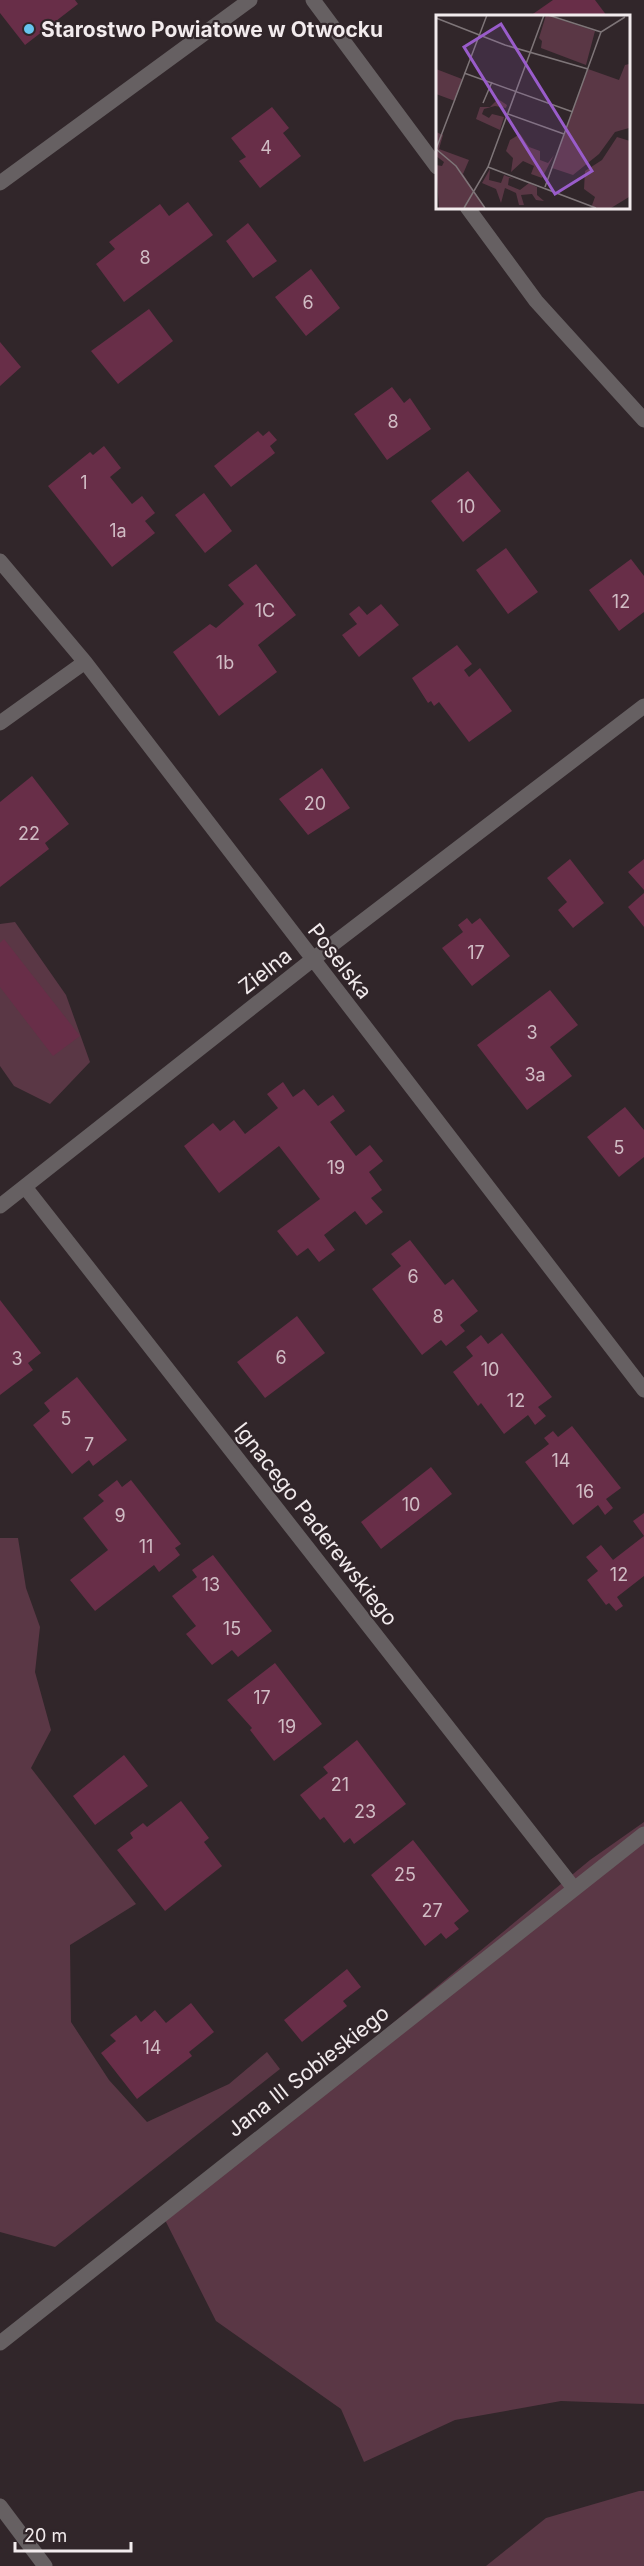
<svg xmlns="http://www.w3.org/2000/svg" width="644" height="2566" font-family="Inter,sans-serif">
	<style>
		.green { fill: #5a3745 }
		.building { fill: #682e48 }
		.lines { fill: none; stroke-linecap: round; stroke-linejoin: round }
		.minor { stroke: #666062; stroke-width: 15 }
		.tertiary { stroke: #666062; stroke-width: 15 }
		.poi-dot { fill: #66c4ef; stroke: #31262a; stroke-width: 2 }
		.labels { text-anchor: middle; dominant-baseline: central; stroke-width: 4.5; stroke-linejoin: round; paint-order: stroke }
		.number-label { font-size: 18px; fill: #d0bcc4 }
		.poi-label { font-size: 21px; font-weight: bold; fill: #f2ebed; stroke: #31262a; text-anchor: start }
		.street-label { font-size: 21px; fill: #f2ebed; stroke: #31262a }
		.inset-road { fill: none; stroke: #7e7578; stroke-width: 1.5 }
		.view { fill: #995cca; fill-opacity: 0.15; stroke: #995cca; stroke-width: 3 }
		.inset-edge { fill: none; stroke: #f2ebed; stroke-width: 3 }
	</style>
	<rect width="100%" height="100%" fill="#31262a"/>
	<path class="green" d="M15 922 66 995 90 1062 50 1104 14 1086 0 1066V924Z
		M0 1538H18L26 1588 40 1627 35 1672 51 1730 31 1768 136 1904 70 1945 71 2022 109 2080 147 2122 229 2084 267 2052 280 2069 55 2247 0 2232Z
		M644 1822V2404L561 2401 455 2420 364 2462 341 2409 216 2321 162 2214 590 1860Z
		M639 2491H644V2566H486L546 2518Z"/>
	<path class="building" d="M0 0H75L78 4 25 45 0 13Z
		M553 0H595L607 16H530Z
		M272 107 289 128 283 133 301 156 260 188 239 161 246 157 231 138Z
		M188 202 213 235 124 302 96 264 115 249 109 242 160 204 169 216Z
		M248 223 277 261 253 278 226 241Z
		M311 269 340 308 306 336 275 297Z
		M149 309 173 341 118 384 91 351Z
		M0 342 21 367 0 386Z
		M392 387 404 403 410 398 431 429 387 460 354 414Z
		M258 431 263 436 269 431 277 440 270 446 275 453 231 487 214 466Z
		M104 446 121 468 110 477 132 504 142 496 155 513 145 521 155 533 112 567 48 486 90 452 93 455Z
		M468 471 501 511 463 542 431 501Z
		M204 493 232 531 205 553 175 515Z
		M506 548 538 592 508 614 476 570Z
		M631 559 644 576V612L619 631 589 590Z
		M256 564 296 615 258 645 277 672 219 716 173 652 210 624 216 628 244 604 228 585Z
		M381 604 399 625 359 657 342 635 357 624 349 614 359 606 367 615Z
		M457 645 472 664 464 670 469 677 480 668 512 711 469 742 439 702 434 706 431 701 428 703 412 678Z
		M322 768 350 808 308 835 279 799Z
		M32 776 69 824 45 843 49 849 0 887V802Z
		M570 859 604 903 573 928 558 910 567 902 547 878Z
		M644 859V890L628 872Z
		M644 893V927L628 907Z
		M467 918 472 924 480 918 510 956 472 986 442 948 463 932 458 925Z
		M4 939 80 1036 53 1056 0 987V943Z
		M550 990 578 1025 550 1047 572 1076 527 1110 477 1045Z
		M283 1082 293 1097 304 1089 318 1106 333 1095 345 1111 330 1122 356 1156 370 1145 383 1161 369 1172 382 1190 371 1198 383 1212 366 1225 355 1211 324 1235 335 1250 319 1262 308 1248 297 1256 277 1231 320 1199 279 1146 219 1193 184 1146 213 1123 220 1131 234 1120 245 1134 278 1108 267 1094Z
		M625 1107 644 1130V1157L619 1177 587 1137Z
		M410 1240 445 1285 453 1279 478 1311 460 1325 465 1331 446 1346 441 1340 422 1355 372 1289 401 1266 391 1254Z
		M0 1300 41 1353 28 1363 33 1370 0 1395Z
		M297 1316 325 1353 265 1398 237 1362Z
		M502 1333 552 1397 538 1407 546 1416 535 1425 528 1415 504 1434 481 1403 478 1406 453 1372 473 1356 466 1347 481 1335 488 1344Z
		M77 1377 127 1440 93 1466 89 1460 72 1474 33 1425 50 1411 44 1403Z
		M572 1426 621 1488 606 1499 613 1508 605 1515 598 1505 573 1525 525 1462 549 1444 544 1438 553 1431 558 1437Z
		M431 1467 452 1494 381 1549 361 1522Z
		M117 1480 122 1487 131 1480 181 1544 175 1548 180 1555 159 1572 154 1565 95 1611 70 1580 108 1550 83 1518 104 1501 98 1495Z
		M644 1513V1536L633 1521Z
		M644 1536V1576L617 1597 623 1606 616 1611 609 1603 606 1605 587 1580 598 1571 586 1557 601 1545 613 1560Z
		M213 1555 272 1631 238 1657 232 1650 212 1665 186 1634 196 1626 172 1596 197 1577 192 1570Z
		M275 1663 322 1724 274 1761 250 1730 252 1728 227 1700Z
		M357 1740 406 1804 354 1844 350 1838 344 1843 324 1817 320 1820 300 1795 328 1773 323 1767Z
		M124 1755 148 1786 95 1825 73 1796Z
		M181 1801 209 1838 204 1842 222 1866 165 1911 117 1850 133 1838 130 1833 143 1823 147 1827Z
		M413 1840 469 1911 454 1923 459 1929 446 1939 441 1933 425 1946 371 1875Z
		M347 1969 361 1987 343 2001 347 2006 302 2042 284 2020Z
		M191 2003 214 2032 189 2052 192 2056 137 2099 101 2053 116 2041 110 2035 136 2015 141 2022 155 2010 166 2023Z"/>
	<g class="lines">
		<path class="minor" d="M313 0 437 167
			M467 207 536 301 644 420
			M0 561 85 662 644 1390
			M0 723 85 662
			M25 1187 573 1887
			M0 1206 312 960 644 706
			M0 2343 644 1834
			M0 2506 45 2566"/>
		<path class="tertiary" d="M0 183 250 0"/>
	</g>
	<circle class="poi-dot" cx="29" cy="29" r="6"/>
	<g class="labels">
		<g class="number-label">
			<text x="266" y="147">4</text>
			<text x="145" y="257">8</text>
			<text x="308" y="302">6</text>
			<text x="393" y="421">8</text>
			<text x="84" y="482">1</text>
			<text x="466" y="506">10</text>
			<text x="118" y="530">1a</text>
			<text x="621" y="601">12</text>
			<text x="265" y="610">1C</text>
			<text x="225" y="662">1b</text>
			<text x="315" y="803">20</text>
			<text x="29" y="833">22</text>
			<text x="476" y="952">17</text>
			<text x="532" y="1032">3</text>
			<text x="535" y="1074">3a</text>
			<text x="619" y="1147">5</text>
			<text x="336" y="1167">19</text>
			<text x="413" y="1276">6</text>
			<text x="438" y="1316">8</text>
			<text x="281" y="1357">6</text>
			<text x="17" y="1358">3</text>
			<text x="490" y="1369">10</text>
			<text x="516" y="1400">12</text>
			<text x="66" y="1418">5</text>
			<text x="89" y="1444">7</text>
			<text x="561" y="1460">14</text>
			<text x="585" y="1491">16</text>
			<text x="411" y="1504">10</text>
			<text x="120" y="1515">9</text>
			<text x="146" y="1546">11</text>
			<text x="619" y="1574">12</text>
			<text x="211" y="1584">13</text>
			<text x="232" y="1628">15</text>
			<text x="262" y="1697">17</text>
			<text x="287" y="1726">19</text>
			<text x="340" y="1784">21</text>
			<text x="365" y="1811">23</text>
			<text x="405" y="1874">25</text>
			<text x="432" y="1910">27</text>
			<text x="152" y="2047">14</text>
		</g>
		<g class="poi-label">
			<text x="41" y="29">Starostwo Powiatowe w Otwocku</text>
		</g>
		<g class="street-label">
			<text transform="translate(340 961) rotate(52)">Poselska</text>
			<text transform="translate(265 971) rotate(-38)">Zielna</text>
			<text transform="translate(316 1524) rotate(52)">Ignacego Paderewskiego</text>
			<text transform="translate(308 2071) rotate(-38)">Jana III Sobieskiego</text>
		</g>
	</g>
	<g transform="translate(436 15)">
		<rect width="194" height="194" fill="#31262a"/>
		<path d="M110 0 159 16 150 50 105 33 106 26 103 23ZM193 49V113L179 117 163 139 137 160 116 153 152 54 183 65 189 50ZM0 54 26 64 19 86 0 79ZM62 84 71 90 70 93 59 91 48 94 46 99 53 103 56 99 68 102 64 115 40 104 44 92H54ZM0 117 7 120 3 134 33 145 27 159 49 193H3L0 150 6 151 8 147 0 141ZM84 119 93 132 104 136V145L112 148 118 140 106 163 95 159 98 151 87 146 75 157 77 143 70 136 74 125ZM181 122 194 126 193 182 175 193H155L159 182 148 174 149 156 166 145ZM54 154 53 165 65 168 68 160 78 164 73 163 72 170 84 175 93 168 101 172V180L108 186 100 185 96 179 85 180 88 190H83L80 178 69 173 65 188 60 174 46 168Z" fill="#5a3745"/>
		<path class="inset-road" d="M112 0 165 17M0 3 69 30 152 54M28 58 137 97M47 88 56 67M72 99 128 119M0 134 51 0M0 134 20 151 49 193M52 152 160 193M109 172 165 17 189 2M28 193 52 152 108 0"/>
		<path class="view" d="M65 9 156 156 119 179 28 32Z"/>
		<rect width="194" height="194" class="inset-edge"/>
	</g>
	<path d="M15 2542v9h116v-9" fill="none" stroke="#f2ebed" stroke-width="3"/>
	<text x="24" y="2542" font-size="18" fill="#f2ebed" stroke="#31262a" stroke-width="4.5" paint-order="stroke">20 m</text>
</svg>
